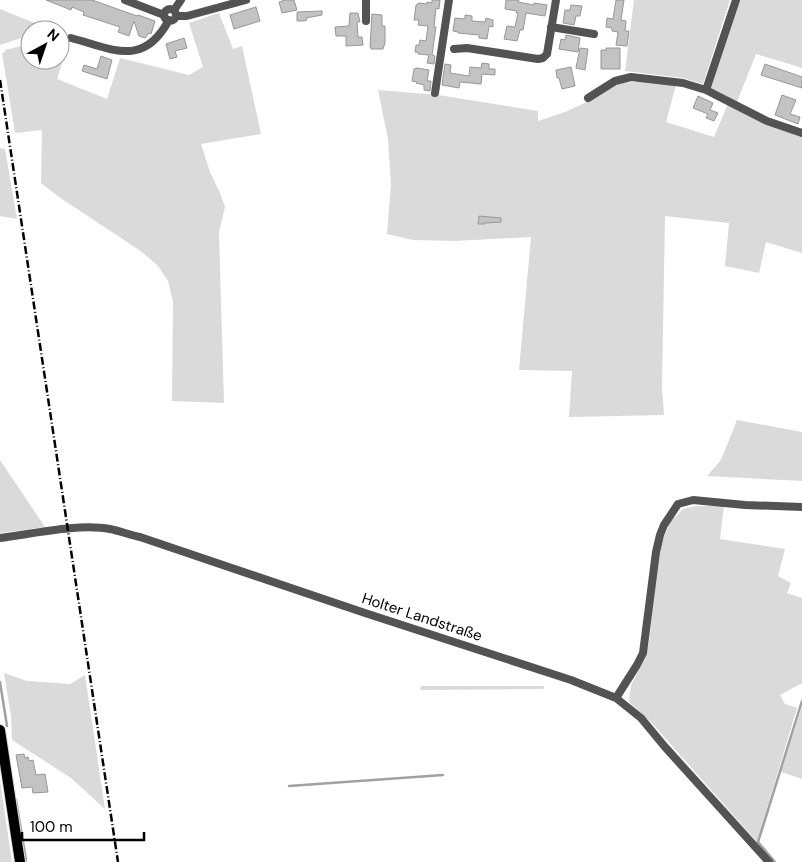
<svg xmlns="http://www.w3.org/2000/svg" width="802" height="862" font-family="'DM Sans',sans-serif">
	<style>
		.green { fill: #dadada }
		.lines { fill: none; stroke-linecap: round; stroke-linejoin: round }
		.stream { stroke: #a1a1a1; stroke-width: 2.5 }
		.building { fill: #c3c3c3; stroke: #979797 }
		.major-casing { stroke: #dbdbdb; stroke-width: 12 }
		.minor { stroke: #535353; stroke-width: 8 }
		.major { stroke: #000; stroke-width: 10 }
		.rail { stroke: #000; stroke-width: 2.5; stroke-dasharray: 8 2.5 1 2.5; stroke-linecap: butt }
		.labels { text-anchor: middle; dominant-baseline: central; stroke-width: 5; stroke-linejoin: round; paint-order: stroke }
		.street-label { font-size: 15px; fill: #000; stroke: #fff }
	</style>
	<rect width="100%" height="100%" fill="#fff"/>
	<path class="green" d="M634 0H730L703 84 683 78 625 71Z
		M739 0H802V68L756 54 737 102 712 89 710 87Z
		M0 9 52 30H30V35L0 45Z
		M219 13 233 49 242 46 261 134 201 144 210 172 220 193 225 207 219 232 224 403 172 401 173 302 168 281 158 266 142 252 59 197 41 183 42 130 15 133 2 53 5 52V50L30 44V60H60V40L69 41 57 79 107 99 120 58 189 75 203 67 189 23Z
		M647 81 676 85 666 122 714 137 728 104 802 136V253L766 242 759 273 725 266 729 223 665 216 662 387 664 415 569 417 572 371 519 370 531 237 455 241 413 240 387 234 391 184 388 139 378 90 438 95 538 111V121L565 112 589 101 610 86 622 83Z
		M0 148 5 149 17 219 0 216Z
		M737 420 802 432V481L707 476 721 460Z
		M0 460 45 527 0 533Z
		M696 506H724L720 539 785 549 778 576 791 583 787 593 802 598V683L780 695 785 704 797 708 757 842 651 722 629 702 631 685 645 659 649 642 659 548 671 521 683 509Z
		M4 673 27 681 70 684 85 675 105 809 71 778 12 740 11 716Z
		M421 686H544V689L420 690Z
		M802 707V779L781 772Z
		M0 780 12 862H0Z"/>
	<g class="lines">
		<path class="stream" d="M0 682 7 726
			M289 786 443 775
			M16 800 26 860
			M775 862 758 842 802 701"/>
	</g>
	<path class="building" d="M46 0H92L137 16 138 15 155 21 151 34 148 33 147 36 145 38 139 36 134 21 129 36 118 32 120 27 83 15 84 12 72 7 71 10Z
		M285 0H294L297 10 282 13 279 2Z
		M432 0H440L439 9 436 8 434 27H436L432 55 435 56 434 64 427 63 429 55 418 54V52H415L416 45H419L420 40 426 41 428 26 418 25 419 20H414L416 5 419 3 427 4V2L432 3Z
		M506 0H519L518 2 534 5V3L547 5 545 16 526 13 523 30H520L517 41 504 39 507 26 515 27 518 13H516L517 11 505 9Z
		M616 0H624L621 20 626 21 625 31H629L627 46 616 45 618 32 612 31V28L606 27 607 18 613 19Z
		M571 5 582 6 580 16H576L574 25 563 23 565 10H570Z
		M256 7 260 21 234 29 230 15Z
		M322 11V15L306 18 307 20 304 21H297V12Z
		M350 13H358L360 22H357L358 37H362L363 45 346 46V36H336L335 27 349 26Z
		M372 14 382 15V26H385V43L383 49H371V47H370Z
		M465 15 472 16V21L485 22 486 18 493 20V27L489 26 487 39 479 38V35L458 33V32L453 31 455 18 465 19Z
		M566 35 580 38 578 52 559 49 561 39 565 40Z
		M184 38 187 48 175 51 177 57 170 59 166 44Z
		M580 48 588 49 585 70 576 68Z
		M606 48H620V69H601V50H606Z
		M101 56 112 60 107 79 82 71 84 65 97 69Z
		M482 63 489 64V69H495V75L482 74 481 84 460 82 459 88 442 85 445 64 451 65 450 73 469 76 470 67 481 68Z
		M765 64 802 77V88L761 75Z
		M571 67 575 86 562 89 559 78H557L556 70Z
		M417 68 429 70 427 81H431L430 91 424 90V85L416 83 417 82 412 81 414 69Z
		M782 95 796 100 790 114 800 117 798 124 775 115Z
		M698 96 713 103 710 110 718 113 714 121 706 118 708 114 693 108Z
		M479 216 501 218V222L485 223V224H478Z
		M24 754 25 758 28 757 29 761 33 760 36 775 45 774 48 792 33 793 32 787 22 788 16 755Z"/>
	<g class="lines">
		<defs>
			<path id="major" d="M0 730 20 862"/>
		</defs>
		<use href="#major" class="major-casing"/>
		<path class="minor" d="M125 0 164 15
			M366 0V21
			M164 15a6 6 0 1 1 12 0a6 6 0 1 1-12 0Z
			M174 10 181 0
			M176 16H187L246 0
			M551 27 594 34
			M71 38C113 49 143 68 169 20
			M454 49 467 48 538 59 543 58 547 54 556 0
			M706 90 736 0
			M435 93 449 0
			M588 98 615 81 631 77 683 83 706 90 767 121 802 133
			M0 538C32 534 79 523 110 529 120 531 130 535 140 537L365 613 571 680 616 698 641 718 665 747 769 862
			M616 698 637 665 643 653 656 552 660 535 664 525 678 504 693 500 745 505 802 507"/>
		<use href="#major" class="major"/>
		<path class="rail" d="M0 80 118 862"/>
	</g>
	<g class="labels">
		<g class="street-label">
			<text transform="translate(422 617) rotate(18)">Holter Landstraße</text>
		</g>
	</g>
	<g transform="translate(45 45) rotate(40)"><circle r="24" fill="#ffffff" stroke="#999999"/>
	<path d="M0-4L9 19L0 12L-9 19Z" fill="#000000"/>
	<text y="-8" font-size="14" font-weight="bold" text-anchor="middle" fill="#000000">N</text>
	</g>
	<path d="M22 832v8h122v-8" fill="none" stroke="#000000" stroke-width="2.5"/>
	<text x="30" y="832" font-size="15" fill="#000000" stroke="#ffffff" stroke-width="4" paint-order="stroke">100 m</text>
</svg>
